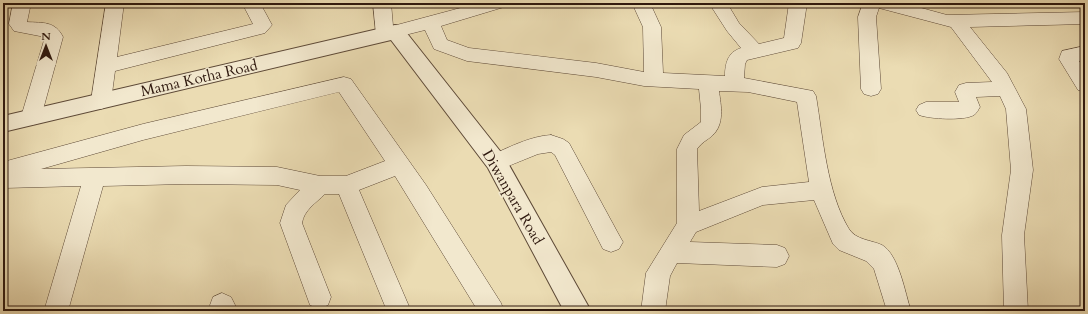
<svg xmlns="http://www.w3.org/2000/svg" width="1088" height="314" font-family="Cardo,serif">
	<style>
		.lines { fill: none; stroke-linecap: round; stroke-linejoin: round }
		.minor-casing { stroke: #5d4937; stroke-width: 1 }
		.tertiary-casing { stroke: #5d4937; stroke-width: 2 }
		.minor { fill: #f2e8ce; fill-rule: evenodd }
		.tertiary { fill: #f2e8ce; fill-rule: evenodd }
		.labels { text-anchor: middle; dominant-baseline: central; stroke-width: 3; stroke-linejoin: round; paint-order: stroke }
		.street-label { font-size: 15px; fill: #2e180e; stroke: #f2e8ce }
	</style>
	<rect width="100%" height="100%" fill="#ebdcb3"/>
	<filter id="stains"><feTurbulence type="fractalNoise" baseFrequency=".005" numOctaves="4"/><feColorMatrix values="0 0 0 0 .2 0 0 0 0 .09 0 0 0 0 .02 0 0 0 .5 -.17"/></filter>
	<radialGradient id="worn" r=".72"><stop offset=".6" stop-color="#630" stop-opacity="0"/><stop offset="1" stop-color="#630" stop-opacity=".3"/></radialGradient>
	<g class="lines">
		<defs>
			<path id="minor" d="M13 3H31L27 22C43 23 55 21 63 37L41 117 38 123 31 125 24 123 21 117 45 37 14 31 9 24Z
				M106 3H124L117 57 253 24 242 3H260L272 25 265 33 115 71 111 101 108 106 101 109 94 106 91 101Z
				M373 3H391L393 26 479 3H507L504 7 441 26 447 40 469 48 596 63 644 72 643 27 632 3H650L661 27 663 73 725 76C725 63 728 52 741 48L727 31 709 3H727L739 23 759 44 784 38 789 3H807L801 43 798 48 747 60 745 64 744 78 813 91 816 96C823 138 827 193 849 229 856 240 871 240 882 245 899 255 905 293 911 311H887L874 269 866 261 839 250 833 244 814 200 763 205 696 232 690 242 777 245 785 248 789 256 785 264 777 267 677 263 670 276 665 311H641L646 273 677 223V149L684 135 701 122V109L699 89 644 86 596 77 467 61 434 49 425 30 385 40 379 38 376 34ZM719 91 748 92 797 102 809 182 762 187 699 211 697 149C701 143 707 140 712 136 725 124 721 106 719 91Z
				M863 3H903L947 15 1085 12V24L970 27 1007 73 1026 109 1033 170 1024 235 1028 311H1004L1002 235 1011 170 1006 109 1000 96 976 97 980 107C978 110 977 113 974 115 964 121 930 119 919 115L916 110 919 105 926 102H959L955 92 959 85 966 83 992 82 951 27 879 8 876 17 881 89 878 94 871 96 864 94 861 89 858 17Z
				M1085 46V60L1079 61 1085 70V92L1078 90 1059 59 1062 51Z
				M344 77 351 79 426 185 501 303 504 311H478L395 176 359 190 411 311H387L339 194H325C316 203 304 210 302 223L331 297 328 305 319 309 310 305 280 223 286 205 300 190 277 185 186 184 103 186 68 311H44L81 186 4 188 3 162 143 124ZM339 92 385 161 346 176H320L277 167 186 166 41 169 143 140Z
				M551 135 563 139 569 143 619 235 623 242 619 249 611 252 603 249 555 155 551 152 538 154 496 171 489 168 485 162 489 156C508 148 530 136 551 135Z
				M222 293 231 297 238 311H212L210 305 213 297Z"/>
			<path id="tertiary" d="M395 25 402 27 504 156 591 311H564L488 168 391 40 3 132V116Z"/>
		</defs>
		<use href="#minor" class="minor-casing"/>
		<use href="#tertiary" class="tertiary-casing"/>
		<use href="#minor" class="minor"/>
		<use href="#tertiary" class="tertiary"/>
	</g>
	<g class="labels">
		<g class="street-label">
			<text transform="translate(199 78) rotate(-13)">Mama Kotha Road</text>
			<text transform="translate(513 197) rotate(60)">Diwanpara Road</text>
		</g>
	</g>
	<rect width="1088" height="314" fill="none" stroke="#ebdcb3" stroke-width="16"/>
	<rect x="4" y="4" width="1080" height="306" fill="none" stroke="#2e180e" stroke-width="2"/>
	<rect x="8" y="8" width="1072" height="298" fill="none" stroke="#2e180e"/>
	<g transform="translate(46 46)" stroke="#f2e8ce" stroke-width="3" paint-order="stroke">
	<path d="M0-3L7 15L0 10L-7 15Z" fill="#2e180e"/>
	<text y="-6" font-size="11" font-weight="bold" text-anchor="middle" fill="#2e180e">N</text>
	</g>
	<rect width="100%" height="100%" filter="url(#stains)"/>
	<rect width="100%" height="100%" fill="url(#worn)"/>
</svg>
